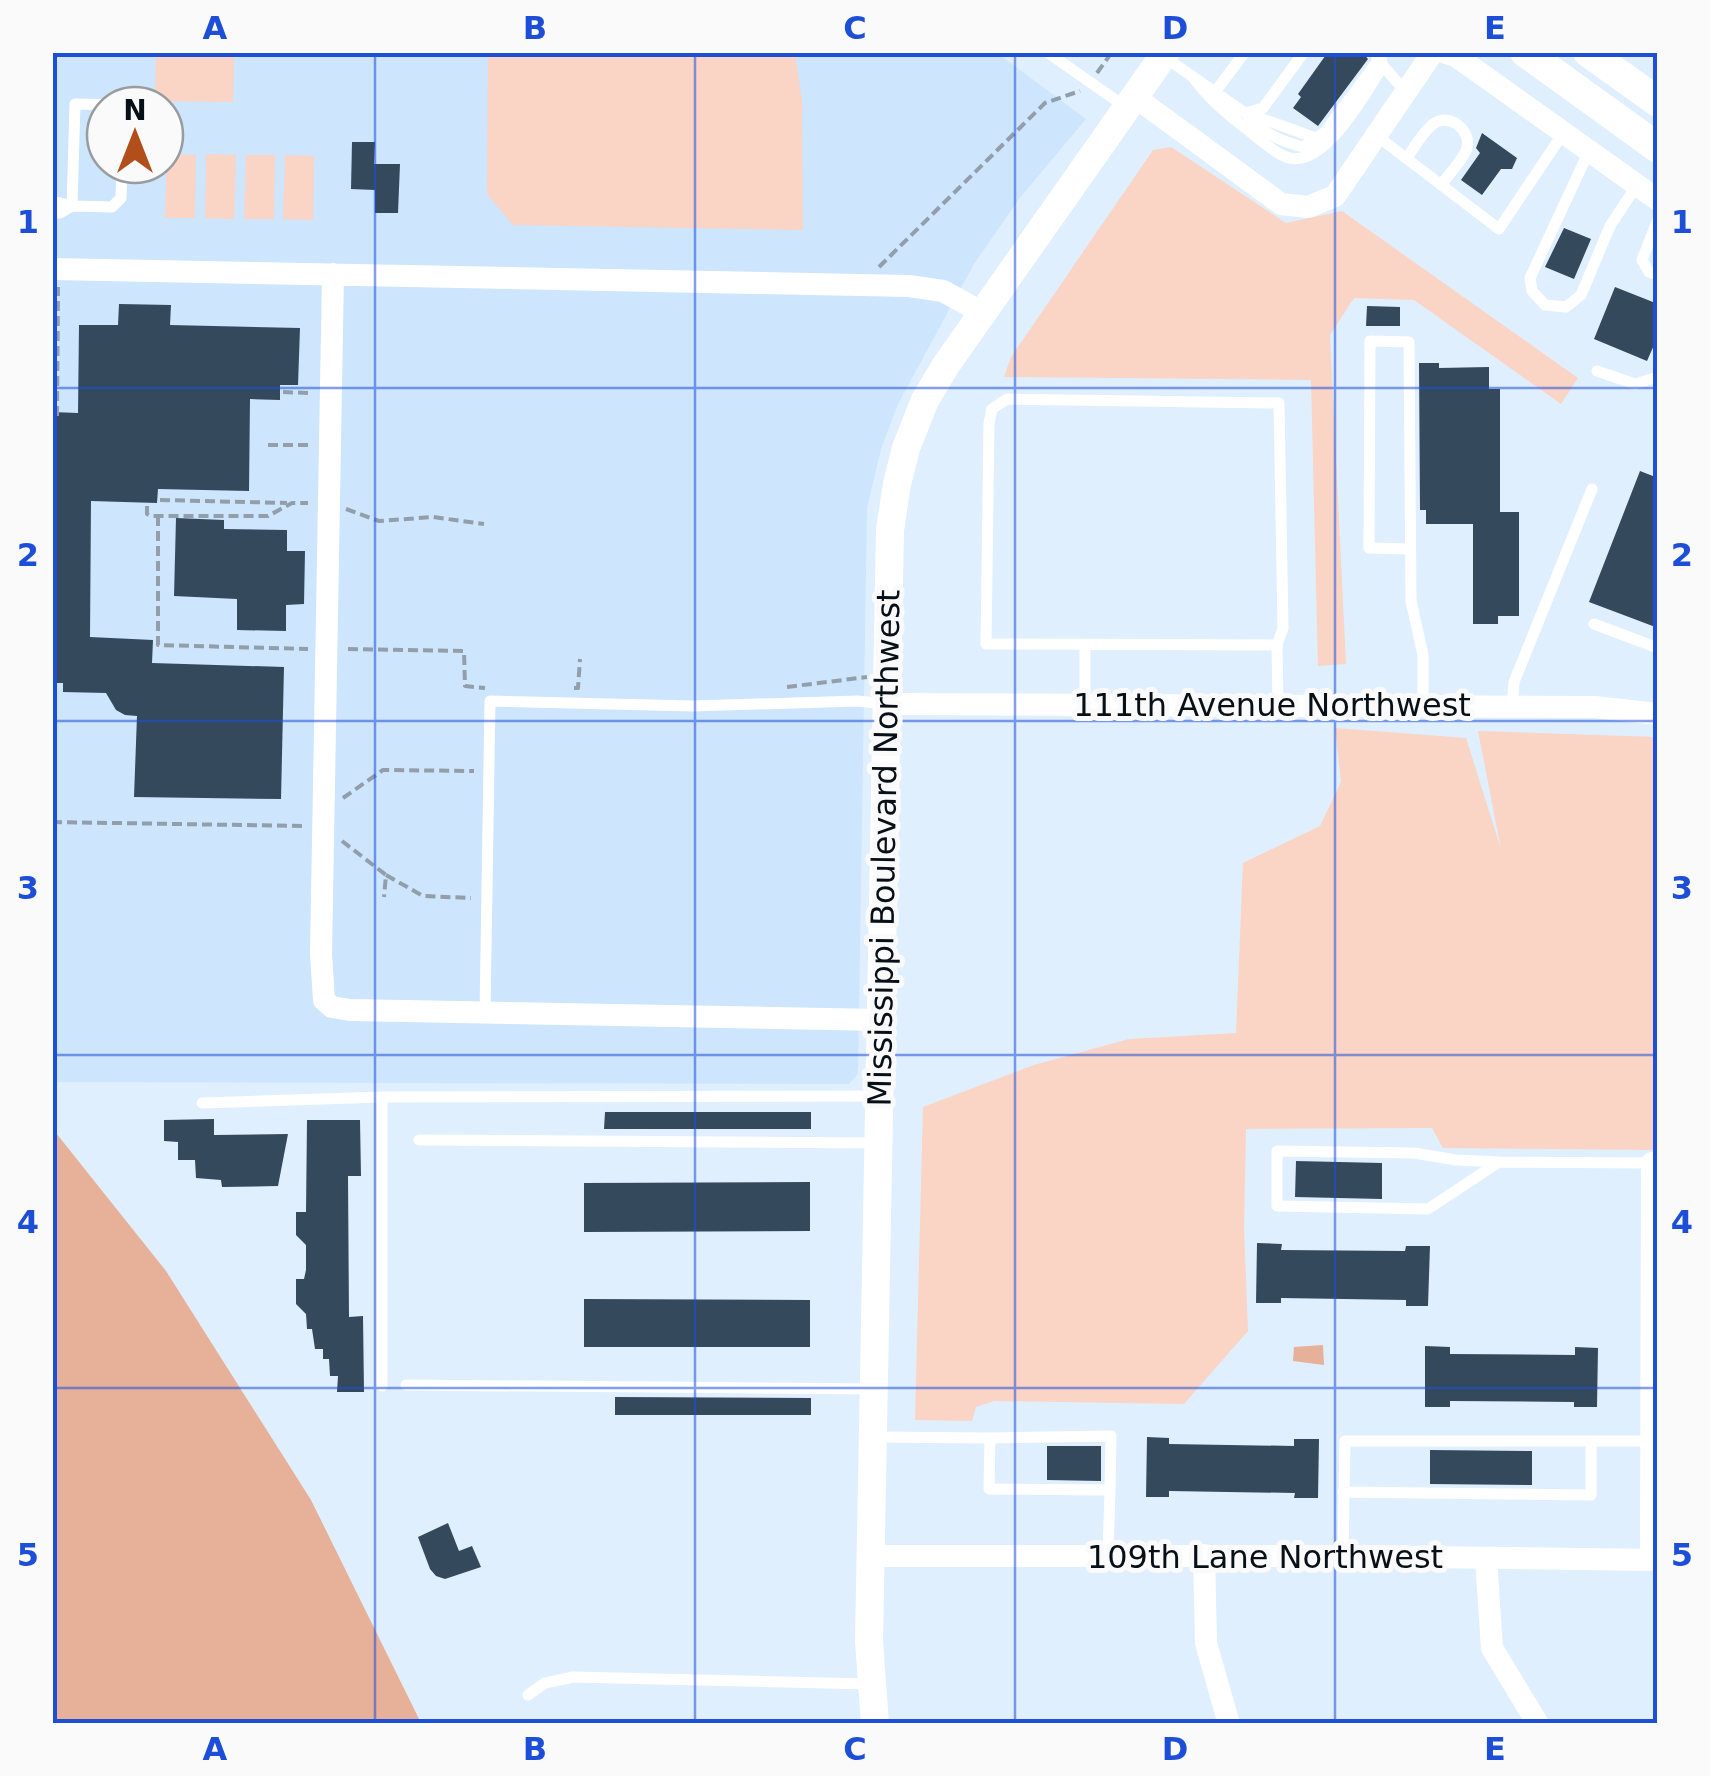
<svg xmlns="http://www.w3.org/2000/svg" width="1710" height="1776" font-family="'DejaVu Sans',sans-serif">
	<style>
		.built { fill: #cde5fd; fill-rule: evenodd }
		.green { fill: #fad4c4 }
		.water { fill: #e6b099 }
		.building { fill: #34495c }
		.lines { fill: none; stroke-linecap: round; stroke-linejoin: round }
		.path { stroke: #929eaa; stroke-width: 4; stroke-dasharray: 10 5; stroke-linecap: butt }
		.service { stroke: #fff; stroke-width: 11 }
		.minor { stroke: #fff; stroke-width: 22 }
		.tertiary { stroke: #fff; stroke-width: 28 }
		.secondary { stroke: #fff; stroke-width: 30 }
		.grid { fill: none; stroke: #1d4ed8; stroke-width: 2.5; stroke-opacity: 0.55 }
		.labels { text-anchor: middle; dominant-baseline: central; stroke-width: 10; stroke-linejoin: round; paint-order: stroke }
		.street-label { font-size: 32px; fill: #070f17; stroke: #fafafa }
		.neatline { fill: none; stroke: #1d4ed8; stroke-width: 4 }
		.grid-label { font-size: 32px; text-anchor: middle; font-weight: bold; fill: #1d4ed8 }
	</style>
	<rect width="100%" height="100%" fill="#e0effd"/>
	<path class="built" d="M52 53H997L1086 119 1019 199 974 264 898 404 881 449 867 508 858 1074 849 1084 53 1082ZM105 105H165V165H105Z"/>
	<path class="green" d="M156 53H234L233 102 155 101Z
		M488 53H795L802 101 803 230 513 225 487 194Z
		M1171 147 1286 223 1342 211 1578 378 1561 404 1414 300 1354 298 1330 335 1346 664 1318 666 1311 380 1004 377 1011 357 1153 150Z
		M167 154 196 155 195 218H165Z
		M206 154 236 155 234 219 205 218Z
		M246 155H275L274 219H244Z
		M285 155 314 156 313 220 283 219Z
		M1335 728 1466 738 1501 849 1478 731 1657 737V1150L1443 1148 1432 1128 1246 1129 1244 1229 1248 1331 1184 1404 994 1401 976 1407 972 1421 915 1420 923 1107 1034 1065 1129 1039 1236 1033 1243 863 1320 826 1341 782Z"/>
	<path class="water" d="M52 1128 166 1271 311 1500 421 1723H53Z
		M1323 1345 1324 1365 1293 1361 1294 1347Z"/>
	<path class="building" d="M1328 52H1362L1368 59 1318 126 1293 108 1301 97 1298 94Z
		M1482 133 1517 158 1512 169H1501L1482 195 1461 180 1480 153 1476 148Z
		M352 142H375L374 164H400L398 213H375V190L351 189Z
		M1564 228 1591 239 1574 279 1545 267Z
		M1615 287 1658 304V336L1647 361 1594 339Z
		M119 304 171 305 170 325 300 328 298 385H280V400L250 399 249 491 158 489 157 503 91 501 90 637 153 640 152 663 284 667 281 799 134 797 137 716 125 715 116 710 106 693 63 692V683H52V412L78 413 79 325H118Z
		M1367 306 1400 307V326H1366Z
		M1419 363H1439V368L1489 367V389H1500V512H1519V616H1498V624H1473V524H1426V510H1420Z
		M1640 471 1658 478V628L1589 602Z
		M176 518 224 520V529L287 530V551H305L304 604 286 605V631L237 630V599L174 596Z
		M605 1112H811V1129H604Z
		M214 1119V1135L288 1134 278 1186 222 1187 221 1180 196 1178 195 1160H178V1142L164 1141V1120Z
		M307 1120H360L361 1176H348L349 1317 363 1316 364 1392H337L338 1376H330L329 1359H323V1349H315L312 1329H307L306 1314 296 1304V1279H304L306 1270V1245L296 1235V1212H306Z
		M1296 1161 1382 1163V1199L1295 1197Z
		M810 1182V1231L584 1232V1183Z
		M1257 1243 1282 1244 1281 1250 1405 1251 1406 1246H1430L1428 1306H1406V1300L1281 1298V1303H1256Z
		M584 1299 810 1300V1347H584Z
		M1425 1346 1450 1347V1354L1575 1355V1347L1598 1348 1597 1407H1574V1402L1450 1401V1407H1425Z
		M615 1397 811 1398V1415H615Z
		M1147 1437 1169 1438V1444L1294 1446V1439H1319L1318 1498H1294L1295 1493 1169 1491V1497H1146Z
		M1047 1446H1101V1481L1047 1480Z
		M1430 1450 1532 1451V1485L1430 1484Z
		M448 1523 459 1551 472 1546 481 1567 445 1579 436 1576 430 1569 418 1537Z"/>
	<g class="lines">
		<path class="path" d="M1097 73 1112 52
			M879 267 1045 103 1080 91
			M283 392 309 393
			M57 416 58 287
			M268 445H309
			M160 500 287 503
			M147 506V514L151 516H268L292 503H308
			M346 509 379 521 433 517 484 524
			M158 516V645L308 649
			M348 649 464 651 465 686 485 688
			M787 687 867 677
			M574 688H578L580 659
			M343 798 383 770 474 771
			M52 822 303 826
			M342 841 386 875 384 897
			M386 875 423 896 471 898"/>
		<path class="service" d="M1047 52 1127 108
			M1163 56 1245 113 1263 108 1304 52
			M1383 66 1406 92
			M1192 76C1208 98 1226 113 1248 130 1259 139 1273 152 1286 157 1324 171 1366 92 1383 66L1379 52
			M1215 92 1245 52
			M1249 114 1316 138 1324 133 1377 62V52
			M1248 116C1265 134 1280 141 1303 147L1316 138
			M1377 136 1499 229 1564 132
			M1589 151 1530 278 1532 291 1545 305 1566 307 1581 295 1610 226 1637 185
			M1407 158C1414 148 1422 133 1432 125 1449 111 1474 131 1466 151 1460 163 1449 174 1441 185
			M52 201 72 206 112 207 121 198 122 165
			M72 206 75 104 123 105
			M52 213H60L72 206
			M1658 219 1642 260 1649 272 1658 275
			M1597 371 1635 384 1658 377
			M1410 549 1369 548 1370 341 1409 342 1411 601 1423 655V707
			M1594 624 1658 648
			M1085 645V704
			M1277 645 986 644 989 423 992 409 1007 399 1279 403 1283 628 1277 645 1278 705
			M1512 707 1514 682 1592 489
			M485 1013 490 701 692 706 858 701 886 704
			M202 1103 382 1097 879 1096
			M419 1140 879 1143
			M1499 1162 1428 1209 1277 1206V1151L1414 1153 1456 1160 1499 1162 1652 1163
			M406 1385 874 1389
			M382 1386V1097
			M873 1437 990 1438 989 1489 1110 1490 1108 1555
			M990 1438 1111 1436 1110 1490
			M1343 1492 1591 1495V1441
			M1343 1556 1345 1441H1652
			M528 1695 545 1683 573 1677 870 1684"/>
		<path class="minor" d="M1444 52 1456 56 1658 200
			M1135 97 1281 204 1308 207 1335 196 1433 52
			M52 269 909 286 943 291 981 312
			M333 274 321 954 324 1000 332 1007 350 1010 879 1020
			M886 704 1594 707 1658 714
			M1204 1555 1206 1643 1229 1724
			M872 1556H1343L1658 1560
			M1486 1559 1492 1648 1538 1724
			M1651 1560 1652 1163"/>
		<path class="tertiary" d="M875 1724 869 1641 890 530 897 484 906 448 925 400 946 365 1166 52"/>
		<path class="secondary" d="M1525 52 1658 148
			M1588 52 1658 102"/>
	</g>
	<path class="grid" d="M375 52V1724M695 52V1724M1015 52V1724M1335 52V1724M52 388H1658M52 721H1658M52 1055H1658M52 1388H1658"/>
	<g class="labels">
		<g class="street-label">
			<text x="1272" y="705">111th Avenue Northwest</text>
			<text transform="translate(884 848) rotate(-89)">Mississippi Boulevard Northwest</text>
			<text x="1265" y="1557">109th Lane Northwest</text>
		</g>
	</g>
	<rect width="1710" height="1776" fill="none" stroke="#fafafa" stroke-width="110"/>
	<g transform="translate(135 135)"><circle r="48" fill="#fafafa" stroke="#999c9f" stroke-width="2.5"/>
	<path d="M0-8L18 38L0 25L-18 38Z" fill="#b14e19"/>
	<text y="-15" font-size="28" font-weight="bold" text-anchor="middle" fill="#070f17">N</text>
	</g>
	<rect x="55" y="55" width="1600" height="1666" class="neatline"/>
	<g class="grid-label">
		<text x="215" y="39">A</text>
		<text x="535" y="39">B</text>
		<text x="855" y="39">C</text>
		<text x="1175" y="39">D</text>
		<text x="1495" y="39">E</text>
		<text x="28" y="233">1</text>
		<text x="1682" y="233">1</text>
		<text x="28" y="566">2</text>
		<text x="1682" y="566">2</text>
		<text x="28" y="899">3</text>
		<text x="1682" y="899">3</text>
		<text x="28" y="1233">4</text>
		<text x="1682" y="1233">4</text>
		<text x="28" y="1566">5</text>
		<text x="1682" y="1566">5</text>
		<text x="215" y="1760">A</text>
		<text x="535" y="1760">B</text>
		<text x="855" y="1760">C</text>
		<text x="1175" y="1760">D</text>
		<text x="1495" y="1760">E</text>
	</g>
</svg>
